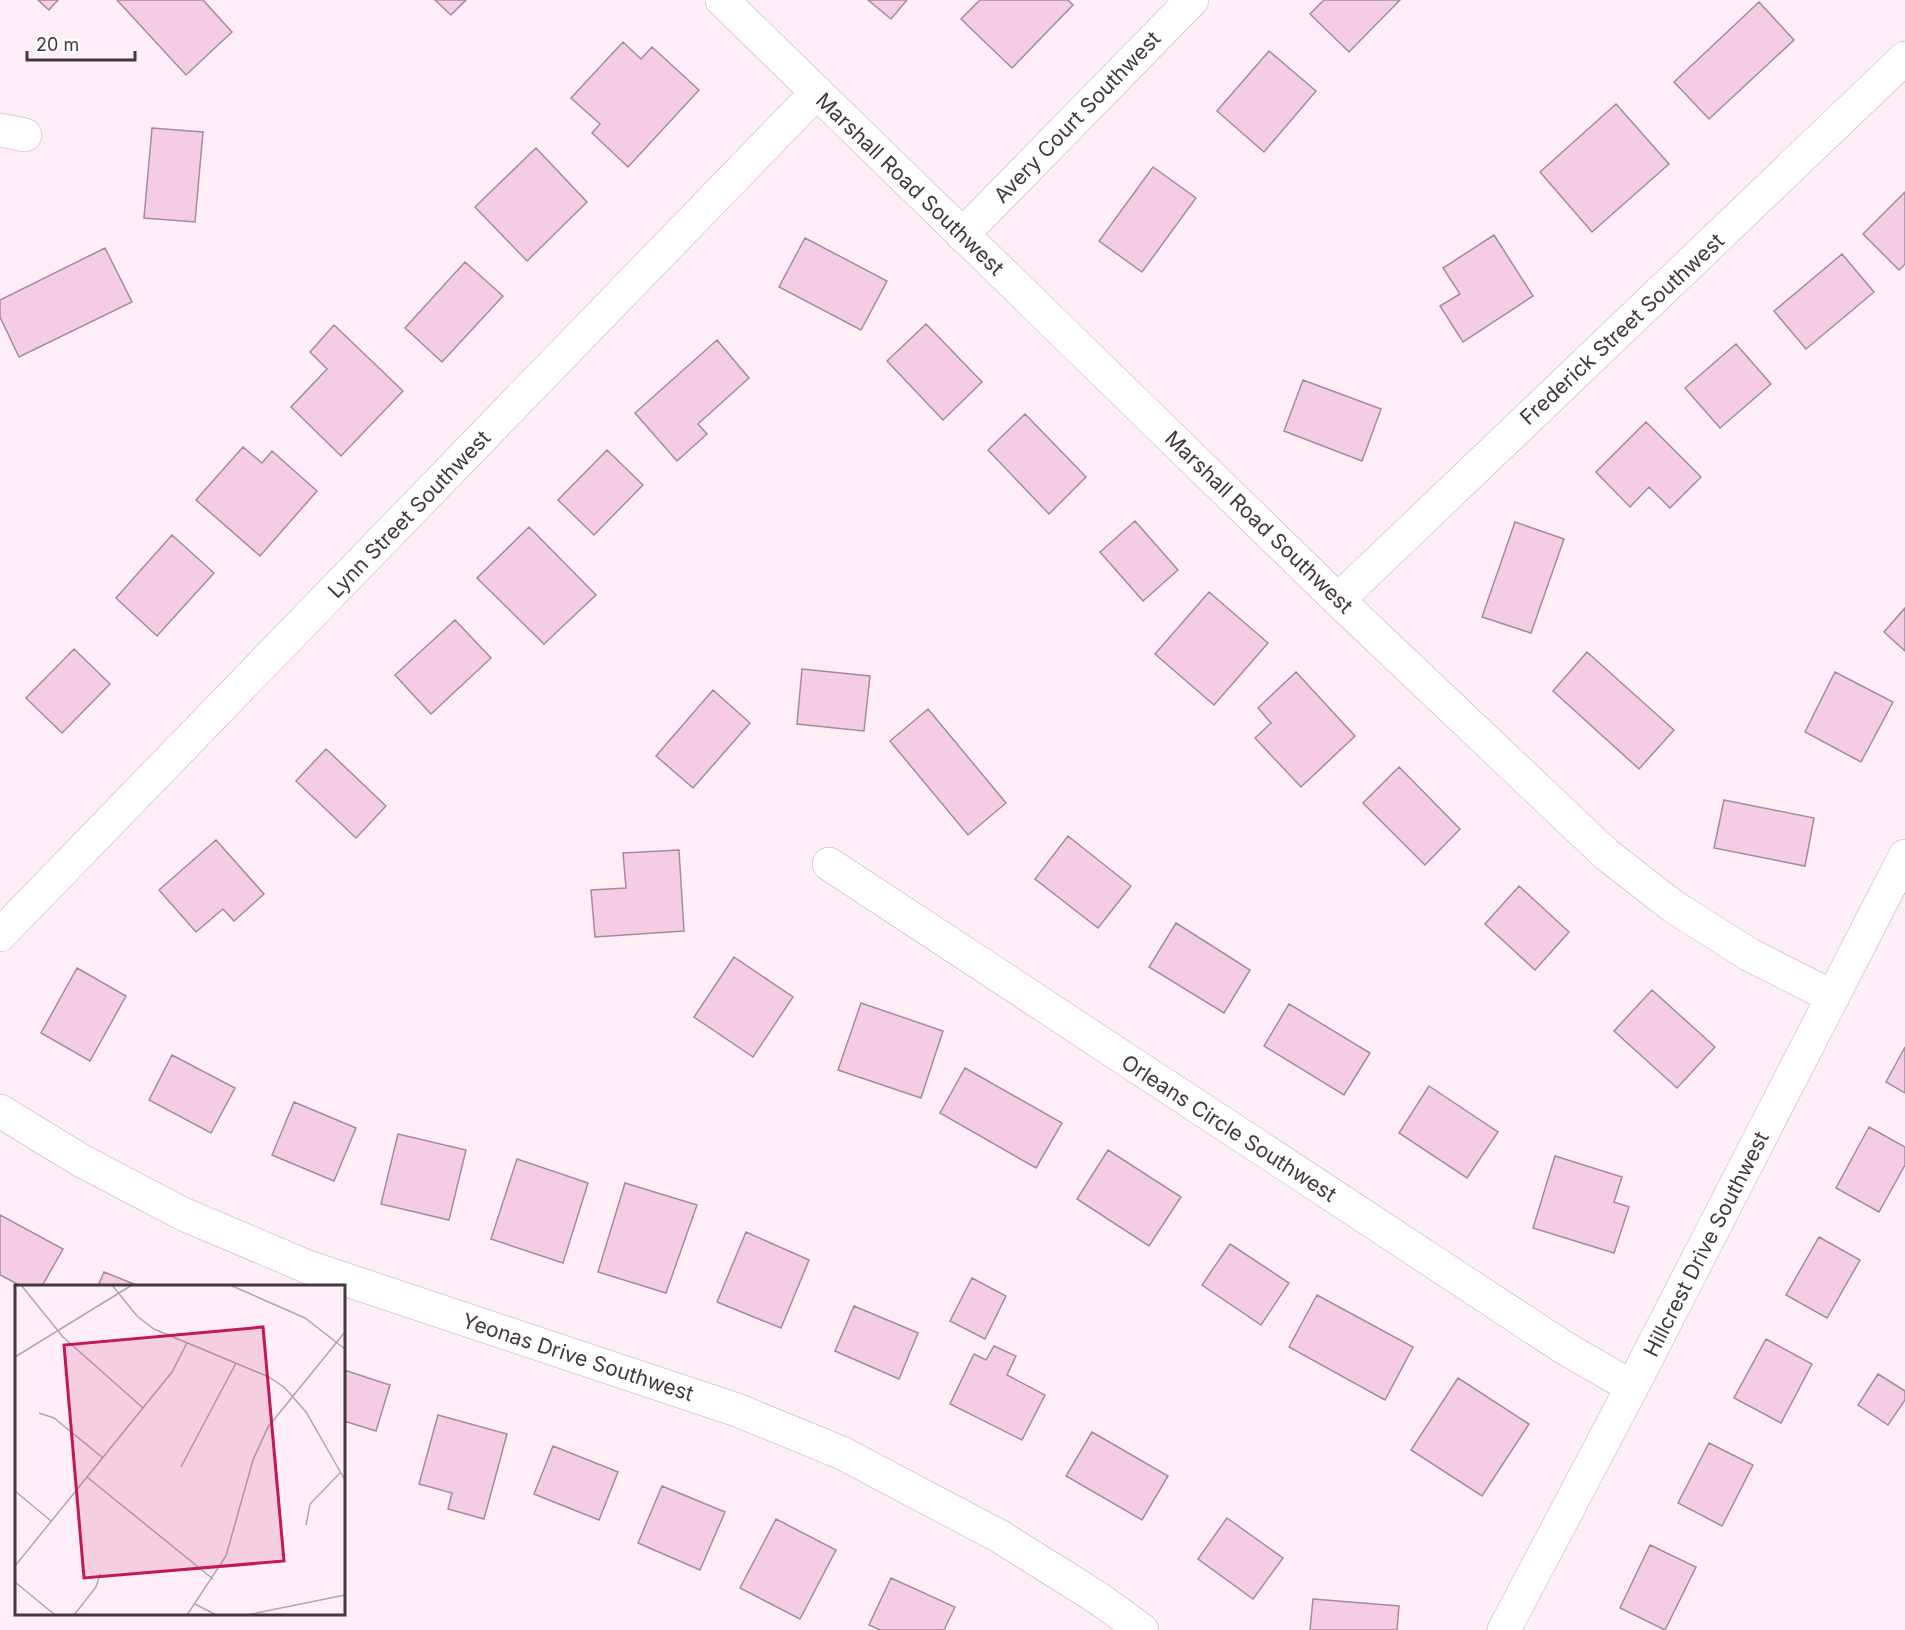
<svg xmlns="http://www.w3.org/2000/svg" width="1905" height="1630" font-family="Inter,sans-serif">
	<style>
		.building { fill: #f4cce4; stroke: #a58c9b; stroke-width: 1.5 }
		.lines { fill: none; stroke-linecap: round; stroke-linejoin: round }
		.minor-casing { stroke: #c5abba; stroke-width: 34 }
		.minor { stroke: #fff; stroke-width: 33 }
		.labels { text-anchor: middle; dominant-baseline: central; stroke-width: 5; stroke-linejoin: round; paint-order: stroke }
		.street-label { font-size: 21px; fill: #42383e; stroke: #fff }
		.inset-road { fill: none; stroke: #b3a5ae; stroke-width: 1.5 }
		.view { fill: #c2185b; fill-opacity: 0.15; stroke: #c2185b; stroke-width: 3 }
		.inset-edge { fill: none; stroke: #42383e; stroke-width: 3 }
	</style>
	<rect width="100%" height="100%" fill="#ffeef8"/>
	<path class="building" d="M38 0H58L49 10Z
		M117 0H203L232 32 186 75Z
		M435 0H466L451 15Z
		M868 0H907L891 19Z
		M980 0H1068L1073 5 1012 68 961 19Z
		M1324 0H1400L1349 52 1310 14Z
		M1759 2 1794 40 1709 119 1674 82Z
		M623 42 641 59 652 47 699 90 628 167 592 133 600 124 571 98Z
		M1269 51 1316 91 1264 152 1217 111Z
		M1616 104 1669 164 1592 232 1540 172Z
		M152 128 203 132 195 222 144 218Z
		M536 148 587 202 527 261 475 207Z
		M1153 167 1196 198 1142 272 1099 241Z
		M1905 192V264L1899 270 1863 234Z
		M1494 235 1533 296 1463 342 1440 306 1460 294 1443 268Z
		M805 238 887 281 861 330 779 287Z
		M105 248 132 302 19 357 0 317V300Z
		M1842 254 1874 292 1806 349 1774 311Z
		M465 262 503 296 442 362 405 328Z
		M926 324 982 382 943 420 887 361Z
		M334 325 403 391 341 456 291 407 327 369 310 352Z
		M717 340 749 378 698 424 707 434 677 461 635 413Z
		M1736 344 1771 384 1720 428 1685 388Z
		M1303 380 1381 409 1362 461 1284 431Z
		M1025 414 1086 477 1049 514 988 450Z
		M1646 422 1701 477 1670 508 1649 487 1630 507 1596 472Z
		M243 447 262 463 272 451 317 491 260 556 196 500Z
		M607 450 643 485 594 535 558 500Z
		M1135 521 1178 570 1143 601 1100 552Z
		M1515 522 1564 539 1531 633 1482 617Z
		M529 527 596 595 544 644 477 578Z
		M172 535 214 573 157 636 116 598Z
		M1209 592 1268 643 1214 705 1155 654Z
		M1905 608V651L1884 632Z
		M455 620 491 658 431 714 395 675Z
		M74 649 110 684 62 733 26 698Z
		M1587 652 1674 730 1639 769 1553 691Z
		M802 669 870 676 864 731 797 724Z
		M1296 672 1355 736 1301 787 1255 738 1271 723 1258 708Z
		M1835 672 1893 702 1861 762 1805 732Z
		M713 690 750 723 693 788 656 756Z
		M928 709 1006 803 968 835 890 741Z
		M326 749 386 806 356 838 296 781Z
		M1399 767 1460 829 1425 865 1363 803Z
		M1724 800 1814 818 1805 866 1714 848Z
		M1068 836 1131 886 1098 928 1035 879Z
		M216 840 264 894 234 921 223 909 196 932 159 890Z
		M679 850 684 931 595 937 591 890 626 888 623 853Z
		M1519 886 1569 932 1535 970 1485 924Z
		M1176 923 1250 970 1224 1013 1149 967Z
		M734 957 793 997 753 1057 694 1017Z
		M77 968 126 996 90 1061 41 1033Z
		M1652 990 1715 1047 1677 1088 1614 1031Z
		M861 1003 943 1031 921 1098 838 1070Z
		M1289 1004 1370 1053 1344 1095 1264 1046Z
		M1905 1047V1093L1886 1082Z
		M172 1055 235 1088 211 1133 149 1100Z
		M965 1068 1062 1123 1036 1168 940 1113Z
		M1429 1086 1498 1132 1467 1178 1399 1133Z
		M294 1102 356 1128 334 1181 272 1155Z
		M1869 1127 1905 1147V1165L1879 1212 1836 1188Z
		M398 1134 466 1150 449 1220 381 1204Z
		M1108 1150 1181 1197 1149 1246 1077 1199Z
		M1555 1156 1622 1177 1614 1202 1629 1207 1614 1253 1533 1228Z
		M517 1159 588 1183 563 1263 491 1239Z
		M625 1183 697 1205 666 1293 598 1272Z
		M0 1215 63 1249 42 1286H21L0 1275Z
		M746 1232 809 1260 781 1328 717 1302Z
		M1819 1237 1860 1260 1827 1318 1786 1295Z
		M1230 1244 1289 1283 1261 1325 1202 1285Z
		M104 1272 139 1286H98Z
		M972 1278 1006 1296 985 1339 950 1321Z
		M1317 1295 1413 1347 1385 1400 1289 1347Z
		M854 1306 918 1333 899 1379 835 1351Z
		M1766 1339 1812 1364 1781 1423 1734 1398Z
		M994 1346 1016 1356 1007 1375 1045 1395 1022 1440 950 1404 974 1354 986 1360Z
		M344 1370 390 1385 376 1431 344 1421V1423Z
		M1878 1374 1905 1391V1400L1888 1425 1858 1405Z
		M1458 1378 1529 1424 1482 1496 1411 1450Z
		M438 1415 507 1434 484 1519 448 1509 452 1493 419 1484Z
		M1092 1432 1168 1476 1142 1520 1066 1476Z
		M1709 1443 1753 1465 1722 1526 1678 1503Z
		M553 1446 618 1472 599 1520 534 1494Z
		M662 1486 725 1512 700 1570 638 1543Z
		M1227 1518 1283 1558 1253 1599 1198 1559Z
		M776 1519 836 1550 800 1619 740 1588Z
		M1650 1545 1696 1567 1665 1630 1620 1608Z
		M891 1578 955 1607 944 1630H880L869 1625Z
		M1313 1599 1399 1606 1397 1630H1310Z"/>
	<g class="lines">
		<defs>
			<path id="minor" d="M722 0 1338 600 1606 854 1674 907 1750 955 1833 997
				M0 130 25 135
				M962 235 1192 0
				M1338 600 1905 58
				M829 864 1563 1347 1632 1387
				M0 935 817 92
				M0 1111 82 1161 183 1214 308 1267 737 1410 842 1453 999 1536 1098 1598 1142 1630
				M1504 1630 1632 1387 1905 856"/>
		</defs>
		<use href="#minor" class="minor-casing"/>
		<use href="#minor" class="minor"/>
	</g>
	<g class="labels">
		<g class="street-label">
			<text transform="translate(1077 117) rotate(-46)">Avery Court Southwest</text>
			<text transform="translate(910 184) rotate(44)">Marshall Road Southwest</text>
			<text transform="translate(1622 329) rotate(-43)">Frederick Street Southwest</text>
			<text transform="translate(409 514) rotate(-46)">Lynn Street Southwest</text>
			<text transform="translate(1259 522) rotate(44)">Marshall Road Southwest</text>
			<text transform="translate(1229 1128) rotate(33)">Orleans Circle Southwest</text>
			<text transform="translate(1706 1244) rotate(-63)">Hillcrest Drive Southwest</text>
			<text transform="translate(578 1357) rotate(18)">Yeonas Drive Southwest</text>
		</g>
	</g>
	<g transform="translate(15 1285)">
		<rect width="330" height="330" fill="#ffeef8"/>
		<path class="inset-road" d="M6 0 48 52 128 123M97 0 122 31 139 44 254 92 270 103 291 127 330 195M215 0 290 33 330 64M0 72 117 0M24 128 39 133 88 173M166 182 221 78M72 192 198 294M0 206 36 236M291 240 295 219 325 188M0 281 157 87 172 58M0 297 40 330M180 319 201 330M59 330 81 302 85 289M172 330 211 271 238 175 253 142 330 47M232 330 330 310"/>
		<path class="view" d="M248 42 269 276 69 293 49 60Z"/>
		<rect width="330" height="330" class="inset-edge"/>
	</g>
	<path d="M27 51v9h108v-9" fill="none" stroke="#42383e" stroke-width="3"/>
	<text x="36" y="51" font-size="18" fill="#42383e" stroke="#ffffff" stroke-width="4.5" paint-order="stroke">20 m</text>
</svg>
